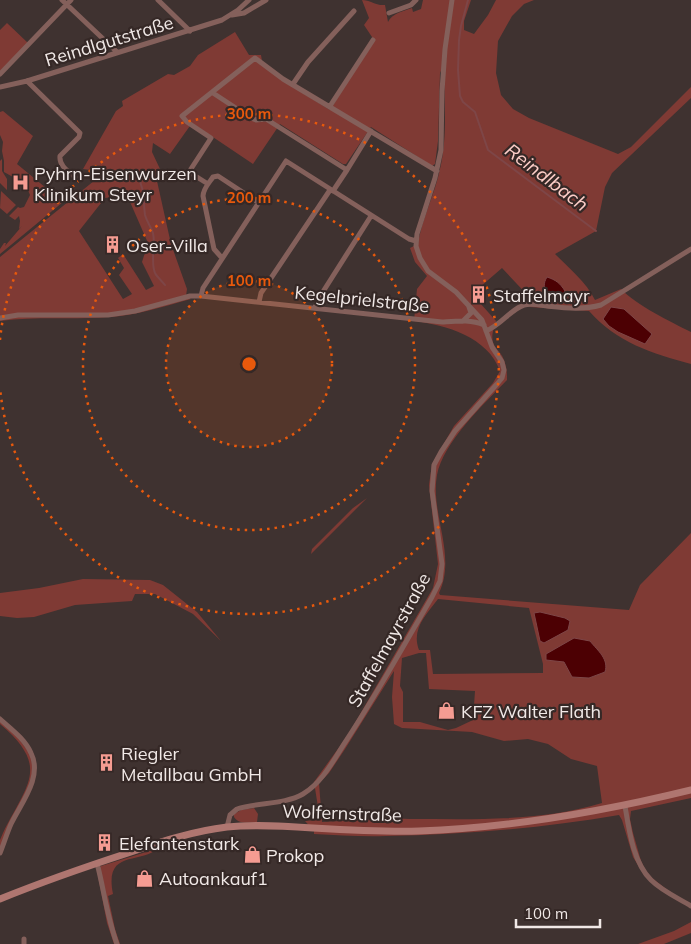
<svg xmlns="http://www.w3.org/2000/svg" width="691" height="944" font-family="Mulish,sans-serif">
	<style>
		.green { fill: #7f3a34; fill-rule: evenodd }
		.water { fill: #4c0003; stroke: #7e4647 }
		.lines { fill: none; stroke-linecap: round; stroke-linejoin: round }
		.stream { stroke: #7e4647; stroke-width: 2 }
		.street { stroke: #84605b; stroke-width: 5 }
		.secondary { stroke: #af7670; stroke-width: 7 }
		.ring { fill: none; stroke: #e8590c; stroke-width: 2.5; stroke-dasharray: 2.5 5 }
		.labels { text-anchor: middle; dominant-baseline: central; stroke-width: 4.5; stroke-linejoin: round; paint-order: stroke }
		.street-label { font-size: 18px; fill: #f1e9e7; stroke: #352826 }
		.poi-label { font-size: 18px; fill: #f1e9e7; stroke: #352826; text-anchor: start }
		.water-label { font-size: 19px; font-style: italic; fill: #fdcec8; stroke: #352826 }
		.centre { fill: #e8590c; stroke: #352826; stroke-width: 2.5 }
		.ring-label { font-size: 15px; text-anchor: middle; font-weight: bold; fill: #e8590c; stroke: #352826; stroke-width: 4.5; stroke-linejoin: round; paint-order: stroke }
	</style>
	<rect width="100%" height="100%" fill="#3f3230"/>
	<path class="green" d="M362 0C370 0 376 6 385 5L388 22C392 13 404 11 412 8L413 12 421 9 423 0H471L464 21V30L474 34 488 15 496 0H534L524 4 512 16 498 41 496 73 501 95 513 109 529 118 618 154 631 147 691 87V98L612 173 605 187 596 231 555 254C570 269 586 282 595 300L621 289C636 305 671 322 691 332V364C653 354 616 342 589 311L530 307 533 301 502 268 472 294 496 321C485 352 502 344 506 367 507 371 507 376 507 380 485 403 443 442 437 475 430 514 457 555 439 593L440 595 629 610 640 585 691 533V798L631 811 630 819 633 833 641 861 646 871 652 878 691 908 644 875 633 857 622 820 619 815C542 828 464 835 386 836 362 837 338 835 314 834V831L305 821 316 820 318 807 314 782 348 735 433 588 438 564 429 485 432 464 454 426 493 383 500 371C488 337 446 325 414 321L417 289 427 276 415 262 410 248 418 244C422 218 435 194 440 169 448 135 444 99 444 64L440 73 438 141 435 164 432 166 371 127 346 164H343L280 124 253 164 192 123 170 154 153 143 152 152 160 169 157 181 171 244 187 289 186 296 191 299C164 306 136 316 108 317 72 320 36 316 0 321V257L105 172 83 169 116 111 123 106 122 101 168 74 174 75 190 66 198 55 235 32 249 55H261L262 61 301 92 330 110 374 40 364 25 369 18ZM127 195 148 243 142 262 154 286 146 290 123 254 118 258 124 268 119 275 132 294 123 299 79 231 105 198ZM438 599 529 608 543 664V673L433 674 430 650H419C411 629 426 615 438 599ZM540 612 570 621 568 630ZM419 653H426L429 689 475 691 473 720 456 728 448 730 420 722H403V692L400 686 402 658ZM564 662 605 672 589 678 572 677ZM394 671 392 697 394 724 402 728 472 732 504 741 528 739 548 744 571 759 597 766 602 803C539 822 475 819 410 819 381 818 351 821 322 822L319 783 329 773 345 749Z
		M7 23 28 43 0 71V30Z
		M3 111 33 136 17 164 63 202 0 254V249L4 243H6L5 246 22 226 19 229 20 221 19 216 15 220 9 216 18 207 20 208 24 207 30 195 27 188 29 186 4 172V161L2 151 3 142 0 135V112Z
		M2 159V171L7 179V190L0 183V161Z
		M1 191 16 205 7 214 0 208Z
		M367 498 311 554 312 549 353 508Z
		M83 579 150 580 163 585 197 612 221 641 193 614 155 594H135L132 601 75 605 34 617 17 618 0 616V593L39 588Z
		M0 721 18 738 30 753 32 763V779L0 848V840L3 833C27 784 51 767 0 724Z
		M254 808 258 814 257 822C249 822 239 825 234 817V814L241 810Z
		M159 848C139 865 104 849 113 894L108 896 115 929 120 944H114L107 923 97 871 101 866Z
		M691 922V933L664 944H638L674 931Z"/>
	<path class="water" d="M547 277C556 280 560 283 565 291L563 295C550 298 539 290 547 277Z
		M611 307 624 309 652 334 645 344 618 332 609 326 603 319Z
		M540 612 565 618 570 621 568 630 544 643 540 641 534 613Z
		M574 638 590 641C598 651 609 659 605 672L589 678 572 677 564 662 546 660V654Z"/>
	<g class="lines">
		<path class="stream" d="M468 0 461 26 459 40 458 70 460 96 463 102 475 112 488 150 596 231
			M106 173 127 172 136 174C145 187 143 200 145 215 147 222 151 227 153 233 156 246 150 261 155 273 157 277 162 281 165 285"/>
		<path class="street" d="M62 0 117 52
			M158 0 190 31
			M389 13 411 5 416 0
			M232 15 244 13 266 0
			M0 74 71 0
			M27 81 80 133 79 137 60 156C59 166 68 171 75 177
			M293 84 308 62 354 11
			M0 87 27 81 222 20 238 10 249 0
			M213 93 251 118 256 120 266 119 347 170 371 131
			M330 106 373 40
			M208 184 189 172 211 138 187 122 182 116 255 58 283 79 437 171
			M333 191 347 170
			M222 258 214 249 203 196C203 189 209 183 213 177L218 176 259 203
			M201 296 203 288 286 161 409 239 416 241
			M259 302 261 293 330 190
			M315 308 319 298 371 216
			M0 318 18 315H108L135 311 190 296H201L442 322C456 321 471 319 484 325
			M463 321 471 313 469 307
			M486 331C501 325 511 309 524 305 531 303 540 305 547 306 566 308 583 310 601 305L691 249
			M0 719C11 729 25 739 31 753 43 777 21 803 11 824 7 833 4 843 0 853
			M625 806C629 830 633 862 651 880 662 891 678 898 691 906
			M227 827 230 815 237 809C258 802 284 805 303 794 323 782 334 759 346 741 377 694 404 645 432 597L440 581 442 564 432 491 434 465 441 452 455 431 497 384 502 378 504 370 502 362 492 347 482 320 456 292 428 271 420 258 416 246 417 234 435 178 441 150 442 91 445 49 452 0
			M97 863C104 890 107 917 117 944
			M24 939V944"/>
		<path class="secondary" d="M0 899C42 882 85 867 128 853 160 842 193 831 227 827 255 824 285 826 313 828 348 830 384 832 419 831 511 828 601 812 691 790"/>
	</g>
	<circle cx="249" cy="364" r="83" fill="#e8590c" fill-opacity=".12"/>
	<g class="ring">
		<circle cx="249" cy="364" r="83"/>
		<circle cx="249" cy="364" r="166"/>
		<path d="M0 340A250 250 0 1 1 0 388"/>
	</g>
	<defs>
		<symbol id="hospital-bare" viewBox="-9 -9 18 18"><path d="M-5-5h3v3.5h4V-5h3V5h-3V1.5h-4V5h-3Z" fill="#f59c92" stroke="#352826" stroke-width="2.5" paint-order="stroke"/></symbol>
		<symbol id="building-bare" viewBox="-9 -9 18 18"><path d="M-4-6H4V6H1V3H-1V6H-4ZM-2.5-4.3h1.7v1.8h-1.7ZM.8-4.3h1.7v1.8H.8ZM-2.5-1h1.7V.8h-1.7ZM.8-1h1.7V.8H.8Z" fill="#f59c92" stroke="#352826" stroke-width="2.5" paint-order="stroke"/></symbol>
		<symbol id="shop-bare" viewBox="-9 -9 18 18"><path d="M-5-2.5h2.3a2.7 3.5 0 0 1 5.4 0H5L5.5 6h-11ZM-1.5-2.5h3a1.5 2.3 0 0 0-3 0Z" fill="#f59c92" stroke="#352826" stroke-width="2.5" paint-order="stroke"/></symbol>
	</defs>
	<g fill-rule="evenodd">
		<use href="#hospital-bare" x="8" y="170" width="25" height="25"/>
		<use href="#building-bare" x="100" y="232" width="25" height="25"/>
		<use href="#building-bare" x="466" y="282" width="25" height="25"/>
		<use href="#shop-bare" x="434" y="698" width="25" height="25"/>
		<use href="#building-bare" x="94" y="750" width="25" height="25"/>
		<use href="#building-bare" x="92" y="830" width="25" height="25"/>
		<use href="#shop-bare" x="240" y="842" width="25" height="25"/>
		<use href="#shop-bare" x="132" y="866" width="25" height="25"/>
	</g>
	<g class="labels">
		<g class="street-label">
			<text transform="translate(109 41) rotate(-17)">Reindlgutstraße</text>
			<text transform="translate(362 299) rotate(6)">Kegelprielstraße</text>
			<text transform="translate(389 640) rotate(-61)">Staffelmayrstraße</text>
			<text transform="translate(342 813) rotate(2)">Wolfernstraße</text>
		</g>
		<g class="poi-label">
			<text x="34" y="173">Pyhrn-Eisenwurzen<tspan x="34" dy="21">Klinikum Steyr</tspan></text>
			<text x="126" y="245">Oser-Villa</text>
			<text x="493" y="295">Staffelmayr</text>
			<text x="461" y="711">KFZ Walter Flath</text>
			<text x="121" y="753">Riegler<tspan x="121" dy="21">Metallbau GmbH</tspan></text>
			<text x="119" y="843">Elefantenstark</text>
			<text x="266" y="855">Prokop</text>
			<text x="159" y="878">Autoankauf1</text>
		</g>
		<g class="water-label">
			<text transform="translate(547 177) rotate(37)">Reindlbach</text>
		</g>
	</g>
	<circle cx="249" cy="364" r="8" class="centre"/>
	<g class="ring-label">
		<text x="249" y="119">300 m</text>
		<text x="249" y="203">200 m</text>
		<text x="249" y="286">100 m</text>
	</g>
	<path d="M516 919v8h84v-8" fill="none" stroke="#f1e9e7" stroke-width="2.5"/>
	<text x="524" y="919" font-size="15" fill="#f1e9e7" stroke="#352826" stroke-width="4" paint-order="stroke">100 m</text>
</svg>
